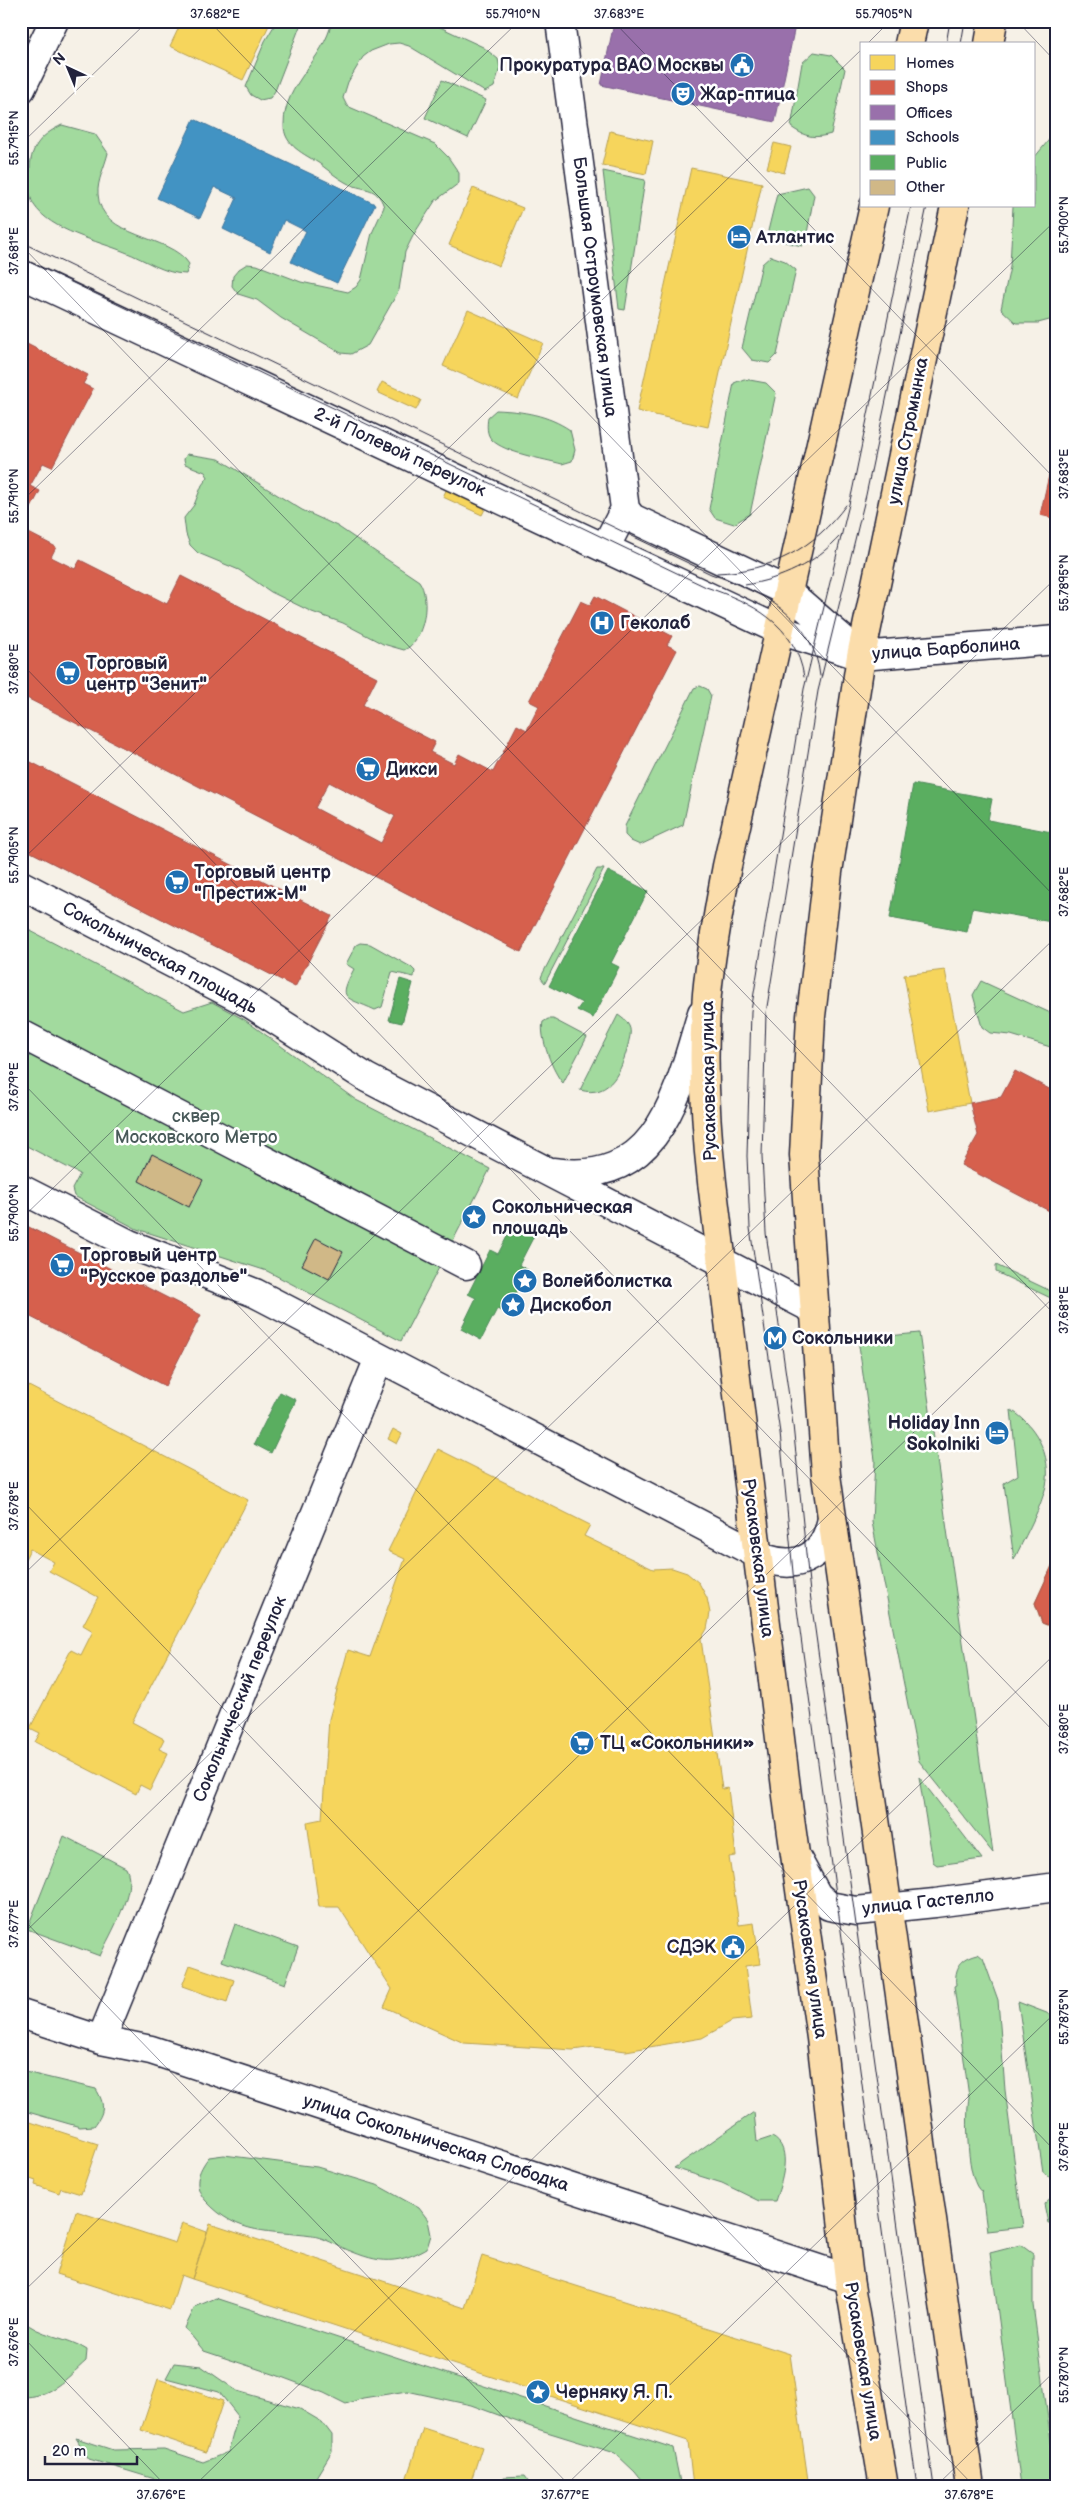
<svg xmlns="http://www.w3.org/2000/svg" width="1078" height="2508" font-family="'Balsamiq Sans',sans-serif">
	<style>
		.green { fill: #a2da9e; stroke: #627e6c }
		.homes { fill: #f6d55c; stroke: #b69f52 }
		.shops { fill: #d6604d; stroke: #a04d48; fill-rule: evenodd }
		.offices { fill: #9970ab; stroke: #755989 }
		.schools { fill: #4393c3; stroke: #39719a }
		.public { fill: #5aae61; stroke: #498456 }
		.building { fill: #d0b887; stroke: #22223b }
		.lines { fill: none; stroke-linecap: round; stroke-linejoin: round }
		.street-casing { stroke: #22223b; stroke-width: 31 }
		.primary-casing { stroke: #22223b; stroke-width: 31 }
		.street { stroke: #fff; stroke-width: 28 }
		.primary { stroke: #fbddab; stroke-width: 28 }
		.tram { stroke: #22223b; stroke-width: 1 }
		.ticks { fill: none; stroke: #22223b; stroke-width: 1; stroke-opacity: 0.45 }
		.labels { text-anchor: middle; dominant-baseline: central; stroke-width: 5; stroke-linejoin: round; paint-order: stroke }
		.poi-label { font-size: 18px; font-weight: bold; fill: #22223b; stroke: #fff; text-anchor: start }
		.street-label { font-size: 18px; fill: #22223b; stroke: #fff }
		.park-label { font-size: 18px; fill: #485959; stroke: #fff }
		.neatline { fill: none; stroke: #22223b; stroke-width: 2 }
		.ticks-label { font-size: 12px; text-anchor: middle; fill: #22223b }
	</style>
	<rect width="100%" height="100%" fill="#f6f1e7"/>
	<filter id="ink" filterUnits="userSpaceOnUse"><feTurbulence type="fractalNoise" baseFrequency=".02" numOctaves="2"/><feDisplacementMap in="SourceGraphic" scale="10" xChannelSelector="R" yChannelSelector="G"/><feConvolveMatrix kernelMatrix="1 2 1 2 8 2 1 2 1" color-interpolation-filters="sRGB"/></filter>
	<g filter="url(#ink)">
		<path class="green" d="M277 21H302L275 91 270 98 260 100 251 95 246 87 265 41Z
			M332 21H427L483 47 498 59 500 68 494 87 485 92 409 46 399 43 389 44 371 51 363 57 348 82 343 98 347 106 435 144 448 157 459 173V183L435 201 414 234 405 252 399 290 368 345 351 354 341 353 281 318 257 300 238 294 232 286 233 276 239 269 247 264 257 265 301 282 348 292 356 287 361 280 372 233 384 207C377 184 362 192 345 182 336 177 328 170 320 164 305 154 283 146 284 124 284 84 324 60 332 21Z
			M814 52 831 55 845 69 831 134C814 139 805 137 791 127L802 63Z
			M442 80 486 100 468 138 425 118Z
			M62 125 95 134 108 153C105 166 97 181 98 194 100 239 170 234 189 264L186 274C164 274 146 260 125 252 98 241 51 231 34 205 27 193 29 181 30 168 31 145 43 134 62 125Z
			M1057 130V318L1038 323H1016L1001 309 1010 267 1013 206H1034V158Z
			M603 171 645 180 625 310 619 309Z
			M808 187 814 195 806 239 802 246 773 239 768 231 777 194Z
			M771 256 785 261 796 270 777 355 769 363 752 360 742 348 762 264Z
			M744 379 766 383 776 393 750 514 734 524 715 518 709 509 734 383Z
			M496 410C523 411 548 415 570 430L575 450 572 461 562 464C544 459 505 453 492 440 486 434 487 425 488 417Z
			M187 454 219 459 302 510 337 526 419 581C431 598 425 641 404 650L383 644 343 623 312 612 271 592 239 570 198 553 190 545 186 534 184 518 194 505 202 485 208 477 205 472 185 464 184 459Z
			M700 686 707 689 711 696 683 825 640 845 631 841 625 835V826L694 688Z
			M597 869H604L545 983 541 978 542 975Z
			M21 926 184 1011 212 1002 245 1020 356 1100 490 1169 401 1341 267 1271 137 1229 74 1196 72 1189 80 1174 21 1143Z
			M360 943 370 944 411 967 415 971 414 977 392 972 382 1007 375 1010C345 996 337 1001 354 969L346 964 356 945Z
			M981 981 1057 1016V1049L1011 1035 990 1033 982 1027 973 995Z
			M618 1015C622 1018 627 1021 629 1026 632 1032 629 1039 628 1045 622 1069 611 1099 580 1090Z
			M548 1019H553L587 1037 563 1083C553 1073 539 1036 543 1022Z
			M996 1265 1057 1294V1301L996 1272Z
			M919 1333 993 1853 919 1761 872 1522 875 1460 858 1339Z
			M1011 1410C1038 1426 1055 1462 1044 1493 1037 1516 1024 1538 1014 1560L1004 1483 1018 1475Z
			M919 1777 982 1859 937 1865 933 1862Z
			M64 1836 126 1868C138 1889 110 1934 100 1956L27 1929Z
			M235 1924 298 1947 285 1984 222 1961Z
			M978 1954 983 1958 998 2000 1005 2090 1023 2227 987 2231 982 2192C966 2183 966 2114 969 2097L954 1986 956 1985C954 1968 961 1958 978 1954Z
			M1018 2002 1057 2017V2171L1050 2177 1043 2172Z
			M21 2071 96 2089C105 2104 105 2112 94 2126L80 2127 21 2110Z
			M754 2112 757 2142 772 2137C794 2148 781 2184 775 2201H759L722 2183 674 2168Z
			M224 2155 317 2167 377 2185 419 2208 428 2220 431 2235 427 2248C394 2267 375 2262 341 2247 332 2243 322 2237 312 2236 270 2230 238 2236 206 2201 192 2186 198 2171 209 2157Z
			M1057 2192V2222L1048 2223 1044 2204Z
			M1021 2245 1033 2254V2305L1057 2487H1021L990 2253Z
			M216 2298 673 2448 681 2487H647L635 2472 615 2453 534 2428 471 2405 407 2391 363 2398 346 2404 324 2393 276 2375 204 2351 185 2328 195 2307Z
			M21 2319C39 2337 67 2336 87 2350L86 2361C66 2379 50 2398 21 2397Z
			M174 2363 201 2366 237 2391 300 2409 322 2422 332 2435V2451L310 2487H181L89 2459 76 2438 113 2450 164 2449 203 2462 228 2452 238 2416 219 2392 166 2378Z
			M524 2476 532 2487H494L503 2477Z"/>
		<path class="homes" d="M182 21H271L243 80 170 46Z
			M610 131 653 141 646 174 602 165Z
			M774 143 791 147 784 173 767 168Z
			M691 168 762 183 708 427 637 411Z
			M473 188 523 208 499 266 449 245Z
			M468 310 543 343 518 399 443 366Z
			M382 382 421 400 416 410 377 392Z
			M448 486 487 505 482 515 443 497Z
			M945 970 970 1103 929 1111 904 975Z
			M21 1382 248 1500 132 1722 164 1739 159 1749 168 1753 150 1790 140 1785 136 1794 35 1742 40 1733 30 1728 71 1650 81 1655 93 1631 83 1625 98 1597 49 1571 54 1562 30 1549 25 1559 21 1557Z
			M393 1429 402 1434 397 1444 388 1439Z
			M438 1449 590 1525 584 1536 653 1569 672 1568 687 1573 699 1583 707 1598 710 1613 707 1629 701 1639 722 1789 728 1788 736 1856 729 1857 739 1925 754 1923 760 1964 745 1966 752 2019 732 2021 702 2038 626 2051 594 2047 573 2050 464 2043 384 2007 392 1989 339 1907H319L307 1822 322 1819 329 1719 348 1650 370 1657 405 1559 388 1551Z
			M1057 1555V1629L1042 1623 1035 1603Z
			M190 1965 234 1980 227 2002 182 1986Z
			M21 2119 98 2144 81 2194 61 2188 59 2193 35 2185 36 2181 21 2176Z
			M76 2211 175 2243 182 2223 207 2232 192 2279 181 2275 170 2310 56 2274Z
			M210 2224 465 2308 482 2256 790 2354 809 2487H693L688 2441 192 2279Z
			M158 2379 223 2401 206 2452 141 2430Z
			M423 2428 482 2447 469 2487 404 2486Z"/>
		<path class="shops" d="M21 341 88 375 83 384 93 389 52 467 43 463 30 486 40 491 21 527Z
			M1057 440V519L1040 515Z
			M21 529 56 547 51 557 75 569 80 560 167 604 181 576 377 677 363 705 435 742 430 752 454 764 459 754 493 772 517 725 527 730 539 706 529 701 581 601 590 605 595 596 672 636 667 645 677 650 521 952 21 695ZM329 782 395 816 381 843 315 808Z
			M21 757 332 916 295 987 21 847Z
			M1015 1071 1057 1093V1215L961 1165 978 1135 970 1103 1001 1097Z
			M21 1223 201 1315 165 1386 21 1312Z
			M1057 1555V1629L1042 1623 1035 1603Z"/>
		<path class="offices" d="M603 21H796L775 122 601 85 614 23Z"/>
		<path class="schools" d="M194 119 375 204 337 283 291 262 306 231 284 220 270 252 223 229 237 198 214 187 200 218 157 198Z"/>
		<path class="public" d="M913 784 992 799 988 820 1057 833V923L972 908 967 932 890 918Z
			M608 871 648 891 611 963 619 967 593 1018 577 1010 582 1003 549 986Z
			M400 979 413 983 402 1023 389 1020Z
			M514 1223 535 1234 519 1265 528 1270 505 1313 497 1309 481 1340 461 1329 476 1298 468 1294 490 1250 498 1254Z
			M280 1392 296 1400 271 1453 254 1444Z"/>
		<path class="building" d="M152 1154 203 1180 189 1207 139 1181Z
			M316 1238 343 1252 329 1279 302 1265Z"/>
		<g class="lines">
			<defs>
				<path id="street" d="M560 21 625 509 605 548
					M21 89 54 21
					M21 274 779 630 861 656 1057 640
					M625 509 632 518 787 591 854 649
					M21 885 251 1004 367 1078 815 1310
					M21 1034 466 1265
					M554 1172C661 1187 678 1091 702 1013
					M21 1189 129 1244 255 1293 767 1559C801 1570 825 1555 832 1519
					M796 1857 817 1895 829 1906 856 1911 935 1903 1057 1887
					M21 2014 101 2040 151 2050 849 2279
					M101 2040 379 1358"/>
				<path id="primary" d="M909 44 914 21
					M989 44 993 21
					M874 206 727 866C719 908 711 951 707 994 702 1056 705 1120 712 1182L789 1812 821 2038 849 2279 884 2487
					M955 206 861 656 828 872 811 1016 804 1155 826 1475 970 2487"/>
			</defs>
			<use href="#street" class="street-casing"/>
			<use href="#primary" class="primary-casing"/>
			<use href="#street" class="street"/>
			<use href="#primary" class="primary"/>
			<path class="tram" d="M946 44 950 21
				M961 44 965 21
				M911 206 852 492 804 689 751 1011 747 1156 750 1228 780 1433 795 1594 917 2487
				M927 206 866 495 818 691 766 1013 762 1156 766 1233 793 1425 810 1593 934 2487
				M21 242 711 574C761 591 814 617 820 676
				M21 258 706 587C751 602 796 624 804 677
				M717 573C771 571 814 549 846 505
				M745 585C782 579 814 564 840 536"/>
		</g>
	</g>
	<path class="ticks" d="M209 21 1057 899M613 21 1057 481M1017 21 1057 63M867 44 890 21M21 144 148 21M21 245 1057 1317M21 502 519 21M21 663 1057 1735M21 861 862 49M21 1081 1057 2153M21 1219 1057 219M21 1499 975 2487M21 1577 1057 577M21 1917 571 2487M21 1936 1057 936M21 2294 1057 1294M21 2335 167 2487M193 2487 1057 1652M564 2487 1057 2011M935 2487 1057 2369"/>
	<defs>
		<symbol id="civic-disc" viewBox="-11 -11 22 22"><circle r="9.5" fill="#1f6fb2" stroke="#fff"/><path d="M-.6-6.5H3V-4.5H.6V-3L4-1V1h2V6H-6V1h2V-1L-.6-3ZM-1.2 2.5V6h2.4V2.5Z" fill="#fff"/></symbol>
		<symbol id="theatre-disc" viewBox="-11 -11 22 22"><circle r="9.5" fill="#1f6fb2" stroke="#fff"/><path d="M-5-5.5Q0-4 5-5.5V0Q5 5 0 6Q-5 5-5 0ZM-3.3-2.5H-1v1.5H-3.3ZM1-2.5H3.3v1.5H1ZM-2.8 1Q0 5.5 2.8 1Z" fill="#fff"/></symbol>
		<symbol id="hotel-disc" viewBox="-11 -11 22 22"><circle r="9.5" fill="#1f6fb2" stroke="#fff"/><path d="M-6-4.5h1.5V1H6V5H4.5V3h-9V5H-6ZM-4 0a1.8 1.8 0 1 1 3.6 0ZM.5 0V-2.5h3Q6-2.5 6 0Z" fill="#fff"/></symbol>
		<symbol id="hospital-disc" viewBox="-11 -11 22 22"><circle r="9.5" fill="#1f6fb2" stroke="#fff"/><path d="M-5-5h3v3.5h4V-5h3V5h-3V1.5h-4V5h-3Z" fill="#fff"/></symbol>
		<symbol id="supermarket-disc" viewBox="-11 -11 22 22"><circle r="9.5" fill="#1f6fb2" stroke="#fff"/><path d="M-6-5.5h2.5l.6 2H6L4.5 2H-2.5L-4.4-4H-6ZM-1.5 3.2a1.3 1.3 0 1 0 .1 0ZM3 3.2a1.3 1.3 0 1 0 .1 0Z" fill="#fff"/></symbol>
		<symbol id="sight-disc" viewBox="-11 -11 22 22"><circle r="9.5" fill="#1f6fb2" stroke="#fff"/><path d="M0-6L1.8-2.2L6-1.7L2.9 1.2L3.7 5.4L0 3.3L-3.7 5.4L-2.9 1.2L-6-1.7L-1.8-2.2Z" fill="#fff"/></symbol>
		<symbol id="metro-disc" viewBox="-11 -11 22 22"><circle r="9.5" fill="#1f6fb2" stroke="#fff"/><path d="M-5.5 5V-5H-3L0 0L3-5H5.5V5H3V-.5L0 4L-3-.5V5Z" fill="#fff"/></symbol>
	</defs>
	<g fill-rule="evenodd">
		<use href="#civic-disc" x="728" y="51" width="28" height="28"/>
		<use href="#theatre-disc" x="669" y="80" width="28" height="28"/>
		<use href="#hotel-disc" x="725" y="223" width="28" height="28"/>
		<use href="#hospital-disc" x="588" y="609" width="28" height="28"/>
		<use href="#supermarket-disc" x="54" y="659" width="28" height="28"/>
		<use href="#supermarket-disc" x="354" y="755" width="28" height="28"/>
		<use href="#supermarket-disc" x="163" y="868" width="28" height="28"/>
		<use href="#sight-disc" x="460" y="1203" width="28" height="28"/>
		<use href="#supermarket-disc" x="48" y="1251" width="28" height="28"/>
		<use href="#sight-disc" x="511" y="1267" width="28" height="28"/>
		<use href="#sight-disc" x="499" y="1291" width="28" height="28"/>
		<use href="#metro-disc" x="761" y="1324" width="28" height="28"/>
		<use href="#hotel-disc" x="983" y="1419" width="28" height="28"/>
		<use href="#supermarket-disc" x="568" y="1729" width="28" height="28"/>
		<use href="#civic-disc" x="719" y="1933" width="28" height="28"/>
		<use href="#sight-disc" x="524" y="2378" width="28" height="28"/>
	</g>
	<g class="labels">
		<g class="poi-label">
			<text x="724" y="65" text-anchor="end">Прокуратура ВАО Москвы</text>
			<text x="700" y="94">Жар-птица</text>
			<text x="756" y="237">Атлантис</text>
			<text x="620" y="623">Геколаб</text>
			<text x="86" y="663">Торговый<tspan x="86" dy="21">центр "Зенит"</tspan></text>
			<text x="386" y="769">Дикси</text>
			<text x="194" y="872">Торговый центр<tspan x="194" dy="21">"Престиж-М"</tspan></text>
			<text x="492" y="1207">Сокольническая<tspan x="492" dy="21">площадь</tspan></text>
			<text x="80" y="1255">Торговый центр<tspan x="80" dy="21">"Русское раздолье"</tspan></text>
			<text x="542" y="1281">Волейболистка</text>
			<text x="530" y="1305">Дискобол</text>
			<text x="792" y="1338">Сокольники</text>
			<text x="980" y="1423" text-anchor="end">Holiday Inn<tspan x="980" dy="21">Sokolniki</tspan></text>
			<text x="600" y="1743">ТЦ «Сокольники»</text>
			<text x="716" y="1947" text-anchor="end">СДЭК</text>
			<text x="556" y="2392">Черняку Я. П.</text>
		</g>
		<g class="street-label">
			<text transform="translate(595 287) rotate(83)">Большая Остроумовская улица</text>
			<text transform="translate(908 431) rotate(-79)">улица Стромынка</text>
			<text transform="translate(400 452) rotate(25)">2-й Полевой переулок</text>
			<text transform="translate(946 649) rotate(-4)">улица Барболина</text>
			<text transform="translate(160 958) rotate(28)">Сокольническая площадь</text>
			<text transform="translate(709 1081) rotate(-91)">Русаковская улица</text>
			<text transform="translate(758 1558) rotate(83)">Русаковская улица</text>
			<text transform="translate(240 1699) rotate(-68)">Сокольнический переулок</text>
			<text transform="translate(928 1902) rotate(-6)">улица Гастелло</text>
			<text transform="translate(810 1959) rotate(82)">Русаковская улица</text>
			<text transform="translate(436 2143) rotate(18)">улица Сокольническая Слободка</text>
			<text transform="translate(863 2361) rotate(81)">Русаковская улица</text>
		</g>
		<g class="park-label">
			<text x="196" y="1116">сквер<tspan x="196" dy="21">Московского Метро</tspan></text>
		</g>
	</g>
	<rect width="1078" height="2508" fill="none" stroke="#fff" stroke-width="55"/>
	<rect x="860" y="42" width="175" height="165" fill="#ffffff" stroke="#a7a7b1"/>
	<rect x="870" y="55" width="25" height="15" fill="#f6d55c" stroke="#a7a7b1"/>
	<text x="906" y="68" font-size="15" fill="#22223b">Homes</text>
	<rect x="870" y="80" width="25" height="15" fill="#d6604d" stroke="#a7a7b1"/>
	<text x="906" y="92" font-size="15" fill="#22223b">Shops</text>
	<rect x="870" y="105" width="25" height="15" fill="#9970ab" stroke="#a7a7b1"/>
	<text x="906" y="118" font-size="15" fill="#22223b">Offices</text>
	<rect x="870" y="130" width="25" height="15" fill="#4393c3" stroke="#a7a7b1"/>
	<text x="906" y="142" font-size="15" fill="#22223b">Schools</text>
	<rect x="870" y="155" width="25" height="15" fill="#5aae61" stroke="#a7a7b1"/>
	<text x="906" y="168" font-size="15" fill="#22223b">Public</text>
	<rect x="870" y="180" width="25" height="15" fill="#d0b887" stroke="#a7a7b1"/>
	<text x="906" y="192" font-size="15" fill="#22223b">Other</text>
	<g transform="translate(68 68) rotate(316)" stroke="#ffffff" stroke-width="4" paint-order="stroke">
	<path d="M0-4L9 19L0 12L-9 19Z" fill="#22223b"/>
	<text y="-8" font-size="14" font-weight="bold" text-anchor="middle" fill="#22223b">N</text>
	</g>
	<path d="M45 2456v8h92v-8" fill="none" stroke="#22223b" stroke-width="2.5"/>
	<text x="52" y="2456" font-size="15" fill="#22223b" stroke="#ffffff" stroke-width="4" paint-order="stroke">20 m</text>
	<rect x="28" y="28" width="1022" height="2452" class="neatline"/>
	<g class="ticks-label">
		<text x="215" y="18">37.682°E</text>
		<text x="513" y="18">55.7910°N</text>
		<text x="619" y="18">37.683°E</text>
		<text x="884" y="18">55.7905°N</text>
		<text transform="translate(14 138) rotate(-90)" y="4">55.7915°N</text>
		<text transform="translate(1064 225) rotate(-90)" y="4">55.7900°N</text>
		<text transform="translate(14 251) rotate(-90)" y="4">37.681°E</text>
		<text transform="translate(1064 474) rotate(-90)" y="4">37.683°E</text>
		<text transform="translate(14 496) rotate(-90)" y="4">55.7910°N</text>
		<text transform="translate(1064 583) rotate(-90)" y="4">55.7895°N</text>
		<text transform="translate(14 669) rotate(-90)" y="4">37.680°E</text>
		<text transform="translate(14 855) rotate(-90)" y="4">55.7905°N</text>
		<text transform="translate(1064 892) rotate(-90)" y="4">37.682°E</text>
		<text transform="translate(14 1087) rotate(-90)" y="4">37.679°E</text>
		<text transform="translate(14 1213) rotate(-90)" y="4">55.7900°N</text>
		<text transform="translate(1064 1310) rotate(-90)" y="4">37.681°E</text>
		<text transform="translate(14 1506) rotate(-90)" y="4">37.678°E</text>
		<text transform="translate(1064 1729) rotate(-90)" y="4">37.680°E</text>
		<text transform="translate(14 1924) rotate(-90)" y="4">37.677°E</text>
		<text transform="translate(1064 2017) rotate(-90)" y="4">55.7875°N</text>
		<text transform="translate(1064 2147) rotate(-90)" y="4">37.679°E</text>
		<text transform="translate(14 2342) rotate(-90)" y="4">37.676°E</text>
		<text transform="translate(1064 2375) rotate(-90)" y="4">55.7870°N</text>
		<text x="161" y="2499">37.676°E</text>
		<text x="565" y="2499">37.677°E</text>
		<text x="969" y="2499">37.678°E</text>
	</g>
</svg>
